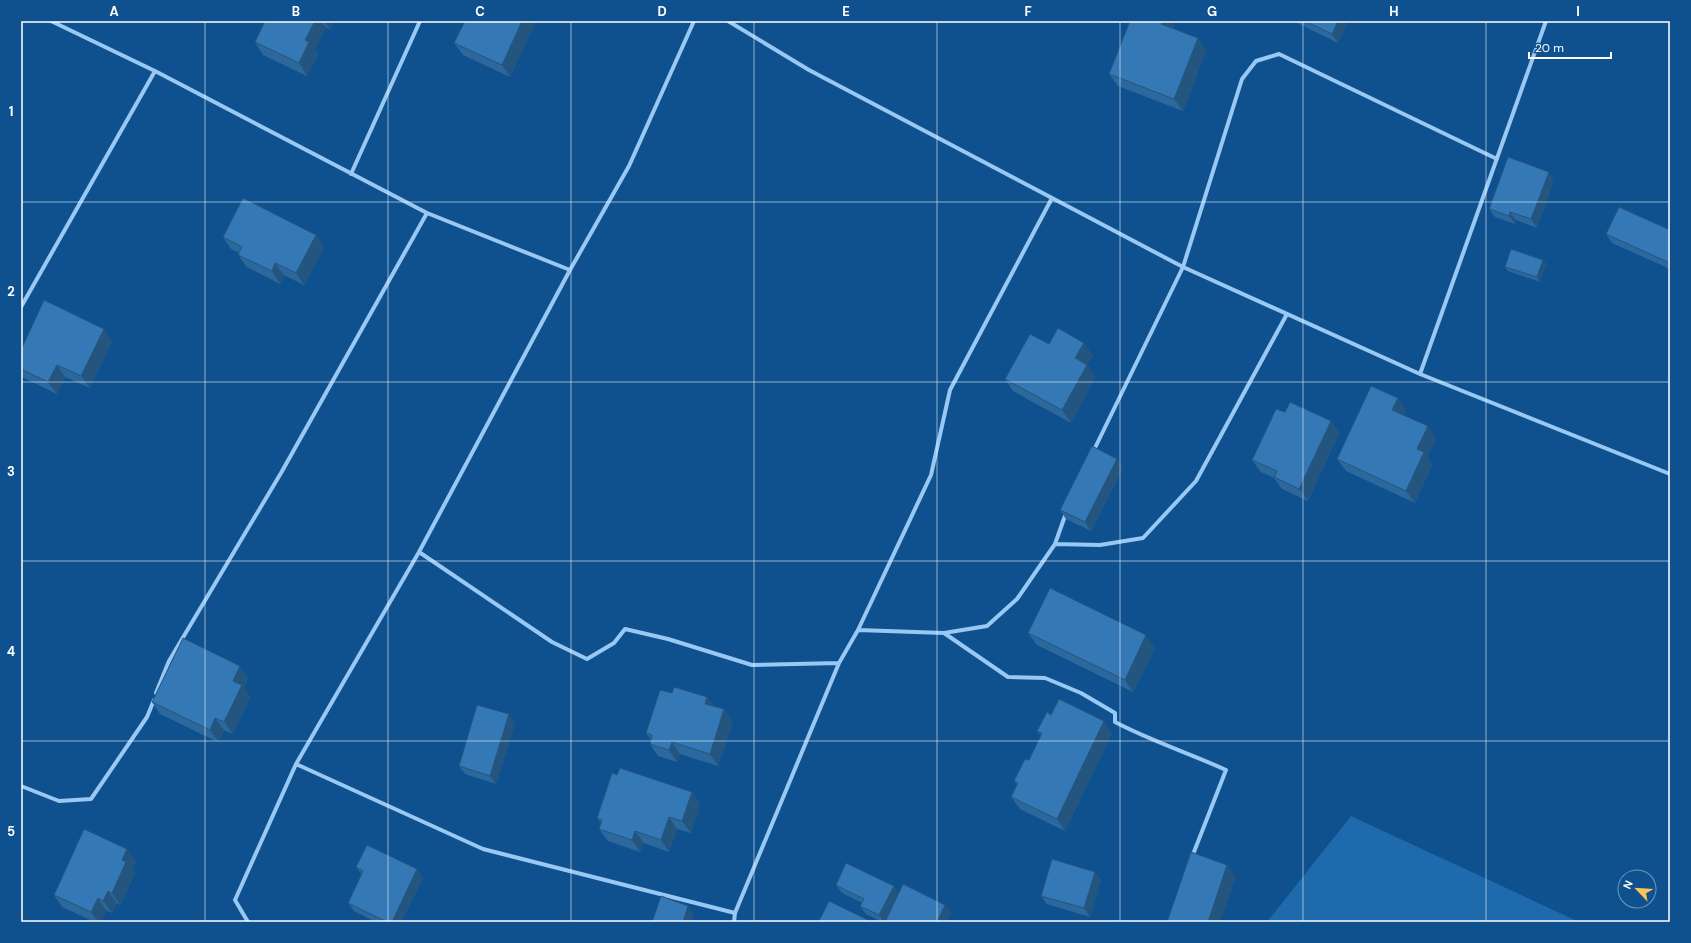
<svg xmlns="http://www.w3.org/2000/svg" width="1691" height="943" font-family="'DM Sans',sans-serif">
	<style>
		.green { fill: #1e6aac }
		.lines { fill: none; stroke-linecap: round; stroke-linejoin: round }
		.street { stroke: #98c8f3; stroke-width: 4 }
		.wall { fill: #2d689d }
		.shaded-wall { fill: #24557f }
		.building { fill: #3479b6; stroke: #24557f }
		.grid { fill: none; stroke: #fff; stroke-width: 1; stroke-opacity: 0.55 }
		.neatline { fill: none; stroke: #fff; stroke-width: 1.5 }
		.grid-label { font-size: 13px; text-anchor: middle; font-weight: bold; fill: #fff }
	</style>
	<rect width="100%" height="100%" fill="#0f518e"/>
	<path class="green" d="M1351 816 1579 922H1267Z"/>
	<g class="lines">
		<path class="street" d="M51 21 155 71 427 213 570 270
			M728 21 809 70 1183 267 1420 374 1670 474
			M351 174 420 21
			M21 307 155 71
			M1420 374 1546 21
			M1093 452 1183 267 1242 79 1256 61 1279 54 1497 159
			M1055 544 1100 545 1143 538 1196 481 1287 314
			M419 552 552 642 587 659 614 643 625 629 668 639 752 665 839 663
			M858 630 944 633 1008 677 1045 678 1081 693 1115 713V722C1151 741 1189 753 1226 770L1192 857
			M944 633 987 626 1017 599 1055 544 1066 513
			M156 693 169 661 281 473 427 213
			M296 764 483 849 735 913
			M21 786 59 801 91 799 147 717 154 700
			M248 922 235 900 296 764 419 552 570 270 629 166 694 21
			M734 922 735 913 839 663 858 630 931 475 950 390 1052 198"/>
	</g>
	<path class="wall" d="M265 21H334L330 30 326 27 315 50 318 55 307 76 263 55 255 42Z
		M462 21H536L510 77 463 55 454 43 464 24Z
		M1293 21H1348L1338 43Z
		M1174 25 1173 29 1206 50 1183 111 1118 86 1109 74Z
		M1554 180 1537 228 1516 220 1515 224 1495 217 1489 209Z
		M1670 230V269L1612 243 1606 234Z
		M316 235 324 247 304 285 284 275 280 284 247 267 238 255 239 253 231 249 223 237Z
		M1543 260 1546 264 1540 282 1508 271 1505 267Z
		M112 341 90 388 65 377 57 394 22 377 21 376V350Z
		M1049 344 1093 355 1087 365 1095 377 1071 423 1013 391 1005 379Z
		M1406 410 1404 415 1436 438 1427 457 1432 465 1415 503 1346 471 1337 459Z
		M1285 412 1331 421 1339 433 1308 501 1282 489 1274 478 1261 472 1252 460Z
		M1123 467 1091 531 1066 519 1060 510Z
		M1028 633 1155 648 1133 692 1037 645Z
		M248 678 244 688 250 697 233 734 224 730 218 742 160 714 152 702Z
		M672 693 707 697 714 706 733 722 718 766 680 754 677 762 658 756 650 744 651 740 646 733Z
		M509 714 515 723 496 784 465 774 459 766Z
		M1051 715 1104 721 1112 733 1065 831 1020 809 1011 797 1017 785 1014 781 1029 760 1041 736 1037 731Z
		M692 792 700 804 691 833 677 829 669 852 644 843 640 852 608 841 599 829 601 823 597 818Z
		M136 861 132 870 135 874 120 905 117 903 112 913 106 910 101 922H95L62 907 54 895Z
		M356 867 423 878 401 922H376L354 911 348 903 362 875Z
		M1095 872 1101 880 1090 917 1047 904 1041 896Z
		M836 885 899 893 951 913 946 922H882L866 914 860 906 862 903 842 893Z"/>
	<path class="shaded-wall" d="M315 21H321L326 27 315 50 318 55 307 76 299 63 305 40Z
		M324 21H334L330 30Z
		M522 21H536L510 77 502 65Z
		M1163 21H1171L1174 25 1170 37 1161 24Z
		M1338 21H1348L1338 43 1332 34Z
		M1198 38 1206 50 1183 111 1174 99Z
		M1549 172 1554 180 1537 228 1531 219Z
		M1510 212 1516 220 1515 224 1509 216Z
		M316 235 324 247 304 285 296 273Z
		M1543 260 1546 264 1540 282 1537 277Z
		M275 263 284 275 280 284 272 271Z
		M104 329 112 341 90 388 81 376Z
		M1084 343 1093 355 1087 365 1095 377 1071 423 1062 410 1075 358Z
		M57 365 65 377 57 394 48 382Z
		M1398 398 1406 410 1401 422 1392 410Z
		M1331 421 1339 433 1308 501 1299 489Z
		M1428 426 1436 438 1427 457 1432 465 1415 503 1406 491 1417 449Z
		M1117 459 1123 467 1091 531 1085 522Z
		M1146 635 1155 648 1133 692 1125 680Z
		M240 666 248 678 244 688 250 697 233 734 224 722 233 681Z
		M707 697 716 709 705 704Z
		M724 709 733 722 718 766 710 754Z
		M509 714 515 723 496 784 490 776Z
		M215 718 224 730 218 742 210 730Z
		M1104 721 1112 733 1065 831 1057 819Z
		M672 742 680 754 677 762 669 750Z
		M692 792 700 804 691 833 682 821Z
		M669 817 677 829 669 852 661 840Z
		M635 831 644 843 640 852 632 840Z
		M127 849 136 861 132 870 135 874 120 905 112 893 122 860Z
		M1227 865 1236 877 1220 922H1208Z
		M417 869 423 878 401 922H392Z
		M1095 872 1101 880 1090 917 1084 908Z
		M894 886 900 895 886 922H884L879 915Z
		M108 891 117 903 112 913 103 901Z
		M98 898 106 910 101 922H98L91 912Z
		M945 905 951 913 946 922H937Z
		M688 906 694 914 691 922H683Z"/>
	<path class="building" d="M265 21H315L305 40 309 42 299 63 255 42Z
		M465 21H522L502 65 454 43Z
		M1130 21H1163L1161 24 1198 38 1174 99 1109 74Z
		M1305 21H1338L1332 34Z
		M1508 157 1549 172 1531 219 1510 212 1509 216 1489 209Z
		M243 198 316 235 296 273 275 263 272 271 238 255 242 247 223 237Z
		M1619 207 1670 230V263L1606 234Z
		M1511 249 1543 260 1537 277 1505 267Z
		M44 300 104 329 81 376 57 365 48 382 21 369V350Z
		M1058 328 1084 343 1075 358 1087 365 1062 410 1005 379 1030 334 1049 344Z
		M1371 386 1398 398 1392 410 1428 426 1417 449 1424 452 1406 491 1337 459Z
		M1290 402 1331 421 1299 489 1274 477 1277 471 1252 460 1276 409 1285 412Z
		M1092 446 1117 459 1085 522 1060 510Z
		M1050 588 1146 635 1125 680 1028 633Z
		M183 638 240 666 233 681 242 685 224 722 215 718 210 730 152 702Z
		M674 687 707 697 705 704 724 709 710 754 672 742 669 750 650 744 652 735 646 733 660 690 672 693Z
		M1059 699 1104 721 1057 819 1011 797 1018 783 1014 781 1025 759 1029 760 1042 733 1037 731 1047 712 1051 715Z
		M477 705 509 714 490 776 459 766Z
		M620 768 692 792 682 821 669 817 661 840 635 831 632 840 599 829 602 820 597 818 612 773 617 775Z
		M84 829 127 849 122 860 126 862 112 893 108 891 103 901 98 898 91 912 54 895Z
		M367 845 417 869 392 922H387L348 903 363 871 356 867Z
		M1191 852 1227 865 1208 922H1167Z
		M1052 859 1095 872 1084 908 1041 896Z
		M846 863 894 886 879 915 860 906 864 899 836 885Z
		M903 884 945 905 937 922H885Z
		M661 896 688 906 683 922H652Z
		M829 901 872 922H821L819 921Z"/>
	<path class="grid" d="M205 21V922M388 21V922M571 21V922M754 21V922M937 21V922M1120 21V922M1303 21V922M1486 21V922M21 202H1670M21 382H1670M21 561H1670M21 741H1670"/>
	<rect width="1691" height="943" fill="none" stroke="#0f518e" stroke-width="44"/>
	<g transform="translate(1637 889) rotate(295)"><circle r="19" fill="#0f518e" stroke="#6f97bb"/>
	<path d="M0-3L7 15L0 10L-7 15Z" fill="#ffc159"/>
	<text y="-6" font-size="11" font-weight="bold" text-anchor="middle" fill="#ffffff">N</text>
	</g>
	<path d="M1529 52v6h82v-6" fill="none" stroke="#ffffff" stroke-width="2"/>
	<text x="1535" y="52" font-size="12" fill="#ffffff" stroke="#0f518e" stroke-width="3" paint-order="stroke">20 m</text>
	<rect x="22" y="22" width="1647" height="899" class="neatline"/>
	<g class="grid-label">
		<text x="114" y="16">A</text>
		<text x="296" y="16">B</text>
		<text x="480" y="16">C</text>
		<text x="662" y="16">D</text>
		<text x="846" y="16">E</text>
		<text x="1028" y="16">F</text>
		<text x="1212" y="16">G</text>
		<text x="1394" y="16">H</text>
		<text x="1578" y="16">I</text>
		<text x="11" y="116">1</text>
		<text x="11" y="296">2</text>
		<text x="11" y="476">3</text>
		<text x="11" y="656">4</text>
		<text x="11" y="836">5</text>
	</g>
</svg>
